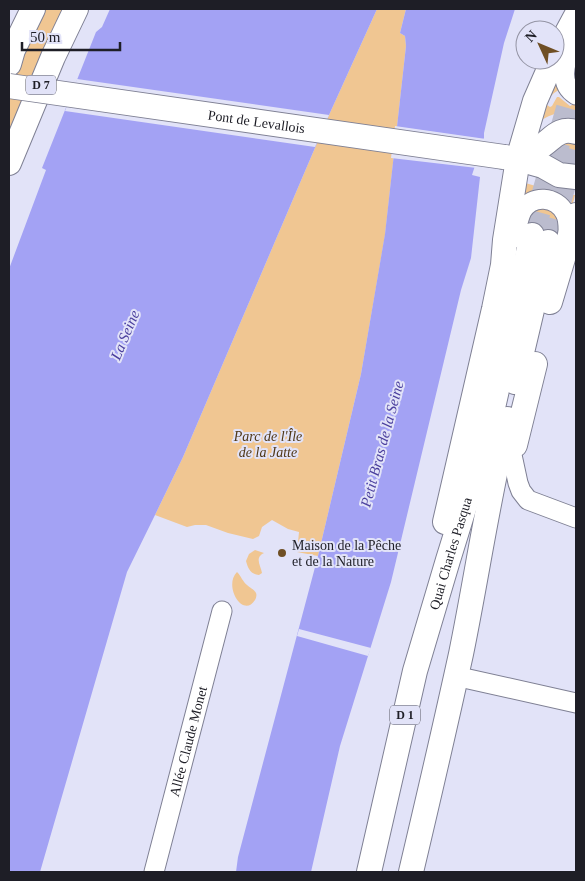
<svg xmlns="http://www.w3.org/2000/svg" width="585" height="881" font-family="Georgia,serif">
	<style>
		.green { fill: #f0c692 }
		.water { fill: #a3a2f4 }
		.pier { fill: #e2e3f8 }
		.lines { fill: none; stroke-linecap: round; stroke-linejoin: round }
		.major-tunnel { stroke: #bbbcce; stroke-width: 24; stroke-dasharray: 24 12; stroke-linecap: butt }
		.minor-casing { stroke: #7f8094; stroke-width: 21 }
		.major-casing { stroke: #7f8094; stroke-width: 26 }
		.minor { stroke: #fff; stroke-width: 19 }
		.major { stroke: #fff; stroke-width: 24 }
		.major-bridge-casing { stroke: #7f8094; stroke-width: 26; stroke-linecap: butt }
		.major-bridge { stroke: #fff; stroke-width: 24 }
		.poi-dot { fill: #6f4f25; stroke: #e2e3f8; stroke-width: 2 }
		.labels { text-anchor: middle; dominant-baseline: central; stroke-width: 4; stroke-linejoin: round; paint-order: stroke }
		.shield { fill: #e2e3f8; stroke: #595965; stroke-width: 1 }
		.shield-label { font-size: 12px; font-weight: bold; fill: #1e1e26 }
		.street-label { font-size: 14px; fill: #1e1e26; stroke: #e2e3f8 }
		.park-label { font-size: 14px; font-style: italic; fill: #4f3716; stroke: #e2e3f8 }
		.poi-label { font-size: 14px; fill: #1e1e26; stroke: #e2e3f8; text-anchor: start }
		.water-label { font-size: 15px; font-style: italic; fill: #4b409e; stroke: #e2e3f8 }
	</style>
	<rect width="100%" height="100%" fill="#e2e3f8"/>
	<path class="green" d="M40 9H67L9 147V85Z
		M377 9H406L400 33 405 36 406 46 385 235 361 374 318 556 297 552 299 532 288 529 272 520 262 527 259 536 253 539 228 533 206 525H195L187 527 155 515 183 457 329 115Z
		M556 79 561 89C554 92 548 97 547 105L550 107 552 106 557 97H559L570 106 576 103V112C561 110 549 115 537 123Z
		M557 142H576V165L567 168 545 154Z
		M522 182 566 195H575L572 207 520 205Z
		M540 205 559 212V236L557 235C551 219 535 216 523 228L526 213Z
		M255 550 264 553C254 558 261 566 262 573L259 575C250 574 248 568 246 561L249 554Z
		M237 572C241 576 243 582 247 585 250 588 254 589 256 593 257 595 256 598 255 600 243 619 223 586 237 572Z"/>
	<path class="water" d="M110 9H377L329 115 183 457 155 515 127 572 40 872H9V269L46 170 42 168 96 32 102 27Z
		M406 9H515L504 43 484 133V138L472 175 480 177 471 258 461 290 391 582 340 746 311 872H236L238 857 318 556 361 374 385 234 406 46 405 36 400 33Z"/>
	<path class="pier" d="M77 79 329 115 315 147 65 111Z
		M395 126 486 139 477 168 391 158Z
		M299 629 371 648 368 656 297 636Z"/>
	<g class="lines">
		<path class="major-tunnel" d="M532 235 576 80
			M548 242 576 141"/>
		<defs>
			<g id="minor">
				<path d="M569 31 573 41C567 59 556 83 576 95"/>
				<path d="M514 238C517 229 518 219 522 211 532 194 556 196 565 213 569 220 568 228 568 236"/>
				<path d="M512 455 518 483 521 491 528 500 576 518"/>
				<path d="M455 676 576 703"/>
				<path id="s1" d="M154 872 222 611"/>
			</g>
			<g id="major">
				<path d="M555 55 576 16"/>
				<path d="M9 64 13 50 33 9"/>
				<path d="M504 157 518 159 543 166 559 175 576 177"/>
				<path d="M518 159C525 155 534 152 540 147 553 139 558 127 576 132"/>
				<path d="M9 163 53 57 76 9"/>
				<path d="M550 302 576 215"/>
				<path d="M515 382 548 242"/>
				<path d="M515 445 535 364"/>
				<path d="M445 522 494 309 503 265 505 240 518 159 535 101 553 60"/>
				<path id="s2" d="M369 872 415 671 448 560 487 434 532 235"/>
				<path d="M411 872C428 800 445 727 461 654 477 576 488 497 507 419"/>
			</g>
		</defs>
		<use href="#minor" class="minor-casing"/>
		<use href="#major" class="major-casing"/>
		<use href="#minor" class="minor"/>
		<use href="#major" class="major"/>
		<defs>
			<g id="major-bridge">
				<path id="s3" d="M9 86 504 157"/>
			</g>
		</defs>
		<use href="#major-bridge" class="major-bridge-casing"/>
		<use href="#major-bridge" class="major-bridge"/>
	</g>
	<circle class="poi-dot" cx="282" cy="553" r="5"/>
	<g class="labels">
		<g class="shield">
			<rect x="26" y="75.5" width="30" height="19" rx="4"/>
			<rect x="390" y="705.5" width="30" height="19" rx="4"/>
		</g>
		<g class="shield-label">
			<text x="41" y="85">D 7</text>
			<text x="405" y="715">D 1</text>
		</g>
		<g class="street-label">
			<text stroke="none"><textPath href="#s3" startOffset="250">Pont de Levallois</textPath></text>
			<text stroke="none"><textPath href="#s2" startOffset="329">Quai Charles Pasqua</textPath></text>
			<text stroke="none"><textPath href="#s1" startOffset="135">Allée Claude Monet</textPath></text>
		</g>
		<g class="park-label">
			<text x="268" y="436">Parc de l'Île<tspan x="268" dy="16">de la Jatte</tspan></text>
		</g>
		<g class="poi-label">
			<text x="292" y="545">Maison de la Pêche<tspan x="292" dy="16">et de la Nature</tspan></text>
		</g>
		<g class="water-label">
			<text transform="translate(125 335) rotate(-67)">La Seine</text>
			<text transform="translate(382 444) rotate(-75)">Petit Bras de la Seine</text>
		</g>
	</g>
	<rect width="585" height="881" fill="none" stroke="#1e1e26" stroke-width="20"/>
	<g transform="translate(540 45) rotate(314)"><circle r="24" fill="#e2e3f8" stroke="#9494a4"/>
	<path d="M0-4L9 19L0 12L-9 19Z" fill="#6f4f25"/>
	<text y="-8" font-size="14" font-weight="bold" text-anchor="middle" fill="#1e1e26">N</text>
	</g>
	<path d="M22 42v8h98v-8" fill="none" stroke="#1e1e26" stroke-width="2.5"/>
	<text x="30" y="42" font-size="15" fill="#1e1e26" stroke="#e2e3f8" stroke-width="4" paint-order="stroke">50 m</text>
</svg>
